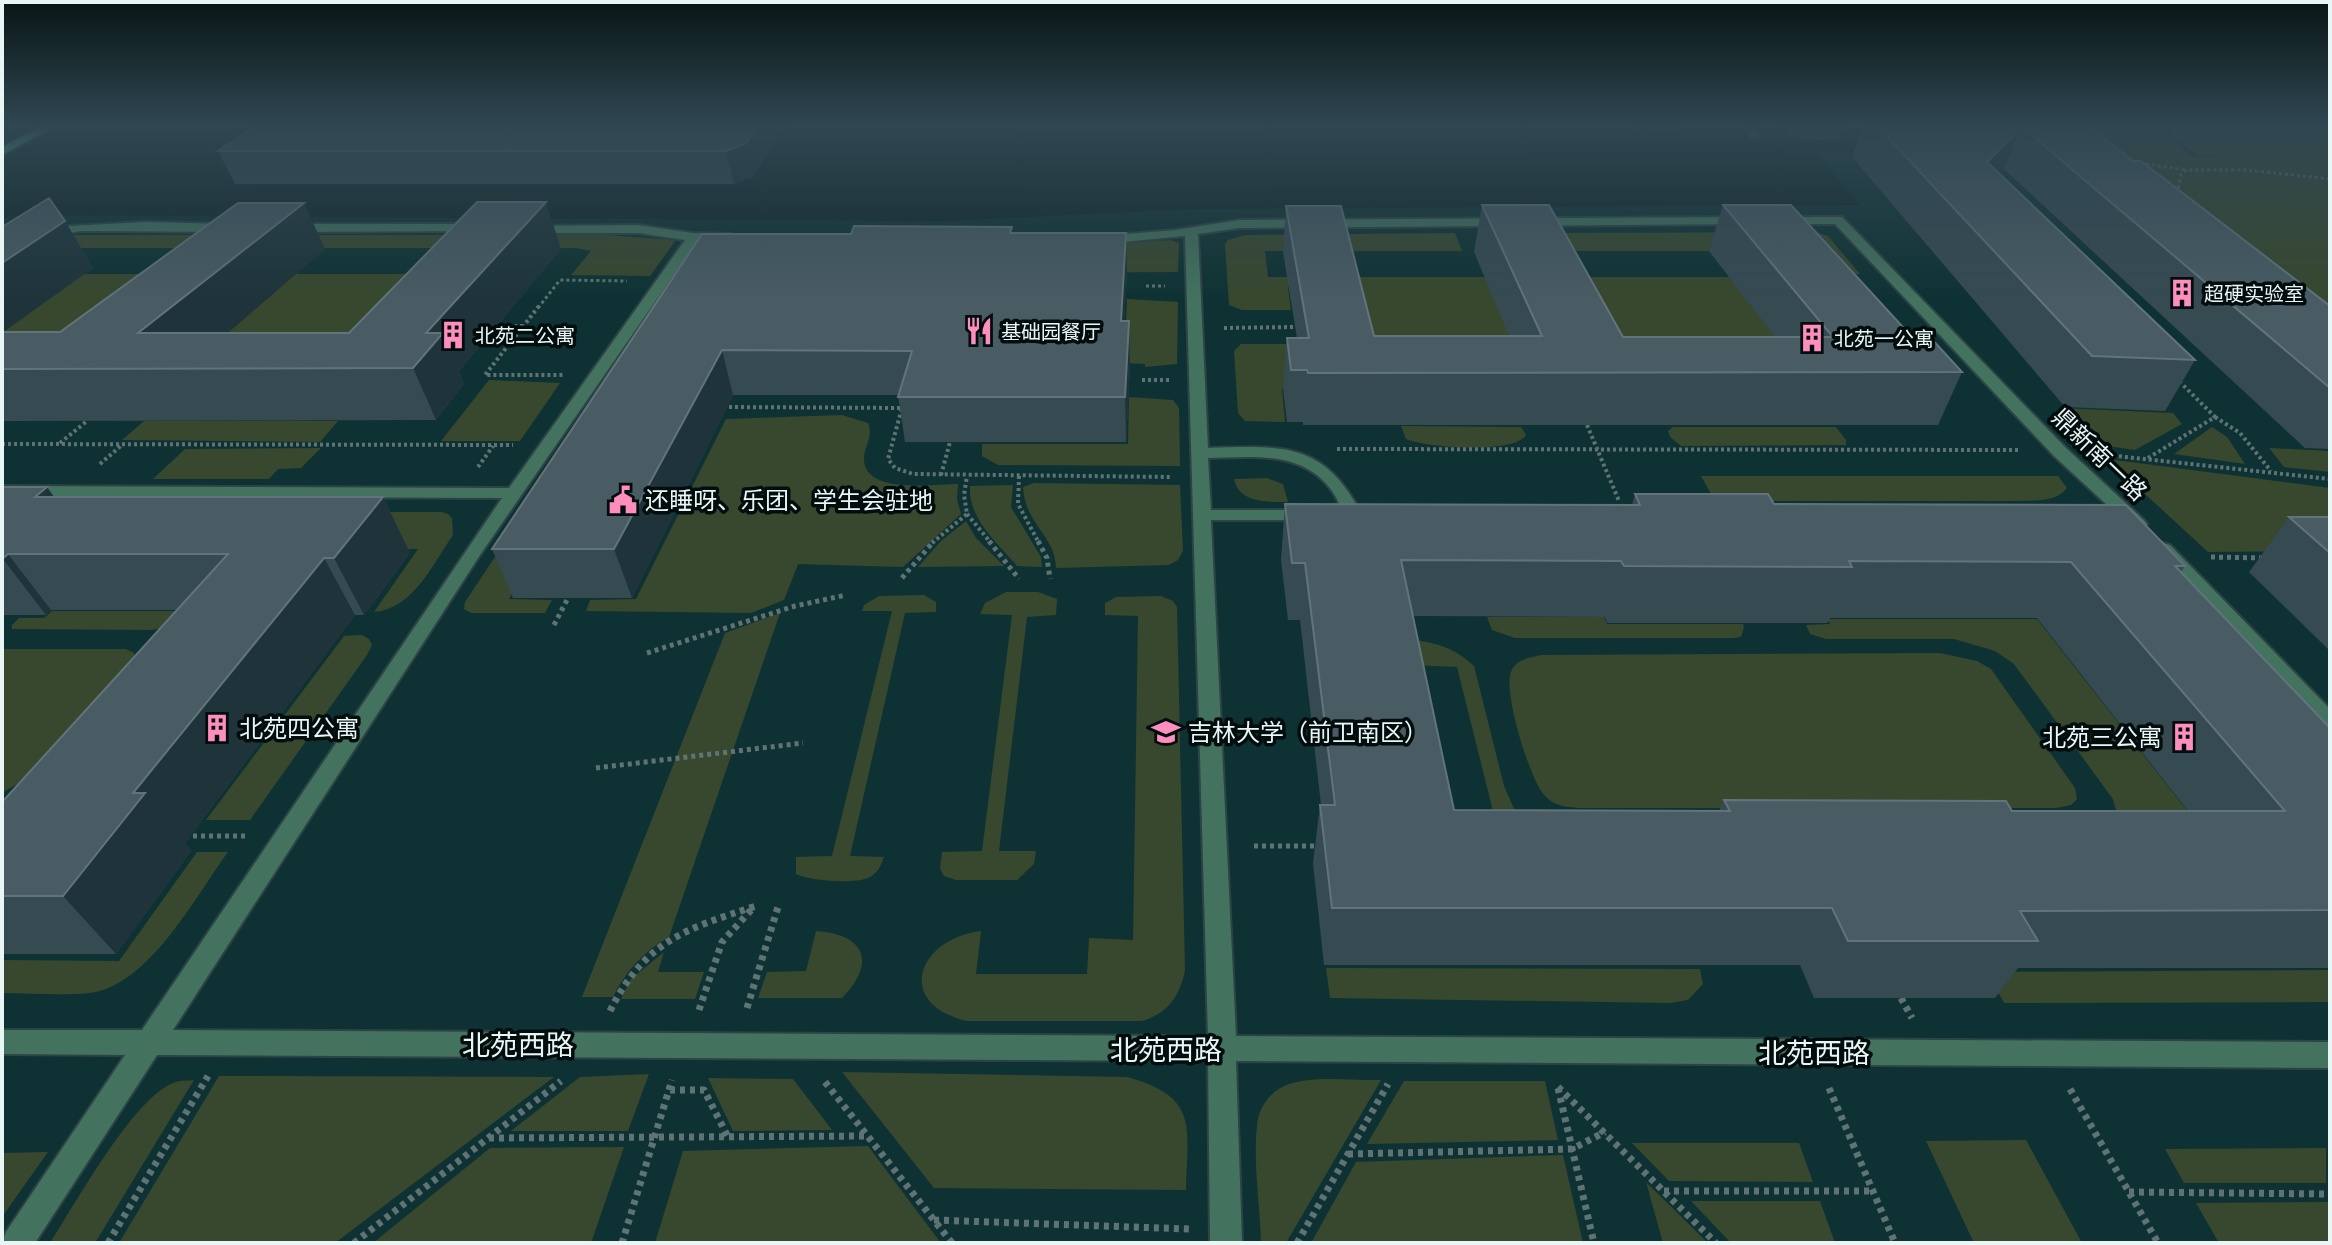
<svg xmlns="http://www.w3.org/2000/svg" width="2332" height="1245" font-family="Mulish,'Noto Sans SC',sans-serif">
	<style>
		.built { fill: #0e3233 }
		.green { fill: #37482e }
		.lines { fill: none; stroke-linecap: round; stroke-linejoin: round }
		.service-casing { stroke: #2d4344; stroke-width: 4 }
		.primary-casing { stroke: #2d4344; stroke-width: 4 }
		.path-far3 { stroke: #5f7374; stroke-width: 3; stroke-dasharray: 3 3; stroke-linecap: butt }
		.path-far2 { stroke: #5f7374; stroke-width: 4; stroke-dasharray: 3 3; stroke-linecap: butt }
		.path-far1 { stroke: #5f7374; stroke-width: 5; stroke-dasharray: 4 4; stroke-linecap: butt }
		.path { stroke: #5f7374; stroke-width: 7; stroke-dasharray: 5 5; stroke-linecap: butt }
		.service { fill: #43725f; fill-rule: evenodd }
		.primary { fill: #5ac39b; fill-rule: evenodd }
		.wall { fill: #364a52; fill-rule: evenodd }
		.shaded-wall { fill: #1e343a }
		.building { fill: #495c64; stroke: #62747b; stroke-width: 2; fill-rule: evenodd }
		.labels { text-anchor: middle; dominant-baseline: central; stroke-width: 7; stroke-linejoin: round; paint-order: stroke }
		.far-poi-label { font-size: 20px; fill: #e8f6f6; stroke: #040d0e; text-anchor: start }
		.street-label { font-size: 24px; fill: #e8f6f6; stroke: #040d0e }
		.poi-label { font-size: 24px; fill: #e8f6f6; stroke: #040d0e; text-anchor: start }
		.near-street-label { font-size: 28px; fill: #e8f6f6; stroke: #040d0e }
	</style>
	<rect width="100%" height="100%" fill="#0e2627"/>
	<path class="built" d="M2046 126H2330V1243H2V220L10 215 945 221 1187 209 1859 205 1816 151 2086 158Z"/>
	<path class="green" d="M2087 126H2157L2192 156 2236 158 2196 155 2163 126H2330V306Z
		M1815 232 1828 236 1860 274 1829 275 1794 251H1561L1551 233Z
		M1455 233 1462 251H1265L1268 277H1297L1298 286 1288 287 1291 310H1242L1229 305 1225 244 1228 240 1245 235Z
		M65 235H609L676 240 650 276 571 275 591 251 576 248H62Z
		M1171 240 1179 243 1178 272 1016 273 1089 245Z
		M55 274H250L2 383V326Z
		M284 274H505L429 333 180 374 284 284Z
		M1312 277H1507L1522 339 1332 387Z
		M1542 277H1762L1785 337 1595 388Z
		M1127 299 1178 302 1177 364 1145 367V364L1124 363Z
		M1241 344H1296L1316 388 1282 389 1285 422 1245 421 1238 413 1234 351Z
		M489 380 560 383 520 441H441Z
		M1129 397 1173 400 1179 408 1180 466 998 465 982 456V444H1128Z
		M2062 408 2173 413 2182 424 2135 450 2093 444Z
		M842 415 868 423C874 437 864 445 864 459 864 495 935 484 958 484L957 499 961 514 903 567 798 564 784 600 751 613 586 611 590 600 636 599 726 419Z
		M587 418H620L509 599 552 600 545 613H471L464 609 465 602Z
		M144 421H338L320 442 122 440Z
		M1401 426 1521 427 1526 435C1515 454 1426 448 1406 439Z
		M1673 427H1836L1846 440V445L1681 446 1670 437 1668 431Z
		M2212 427 2227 437 2245 464 2174 454Z
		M321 448 301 468 278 469 269 479H153L185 449Z
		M2269 448 2330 451V472L2284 467Z
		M2107 459 2330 488V551L2208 552Z
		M1701 476H2058L2067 488C2055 503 2035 500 2017 501H1715Z
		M1267 478 1283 484 1288 502C1267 502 1239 503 1234 479Z
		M1034 483 1180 485 1183 551 1178 560 1169 565 1056 568C1056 536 1025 525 1023 487Z
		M1013 485 1011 507 1041 557 1042 567 1017 566C997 542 968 519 970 486Z
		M142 512H441L448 514 452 518 453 535C433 564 413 609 374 612L418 549 96 552Z
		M966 521 976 538 1004 566 918 567 941 541Z
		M1006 592H1038L1057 599 1056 615 1027 617 999 851H1036L1034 864 1017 880H956L944 876 940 869 942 852 982 851 1012 615 980 614 985 603Z
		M924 595 936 602V612L905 613 850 856 884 857C881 866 877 874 868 878 854 884 810 881 796 874V857L832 856 892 611H862L864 605 879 596Z
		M1161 596 1173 601 1177 607 1185 971C1179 997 1168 1013 1142 1021H967C894 1004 917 939 981 931L976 974H1087L1089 938 1133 940 1138 616 1105 615V603L1116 597Z
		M52 611H195L165 628 151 630 12 629V625L19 618H44Z
		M780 613 669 937C643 952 626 971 613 997H582L725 633Z
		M1487 617H1604L1607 624H1743L1744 627 1741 637 1733 638H1515L1492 630Z
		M1827 619H2037L2233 869 1507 867 1457 667 1410 665 1414 640C1438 643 1456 649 1474 666L1504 786 1515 811 1531 824 2118 818 2113 799 2014 664 1995 651 1954 639H1826L1810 634 1806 625 1830 624Z
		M362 635 369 639 372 645 367 655 250 820H206L344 636Z
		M2 649H126L134 653V661L27 778 2 793Z
		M1940 653 1977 661 1991 669 2075 788 2077 799 2071 805 2056 808H1579C1566 807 1554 806 1545 796 1530 781 1503 692 1511 672 1516 659 1529 658 1541 655Z
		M197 852H228C195 897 148 987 89 993 61 996 30 993 2 993V960L119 961Z
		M816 931C865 934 877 963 842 998H758L767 972 806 971Z
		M664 952 658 972H704L695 999H621L631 979Z
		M1326 968 1700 969 1703 984 1688 1000 1670 1003 1330 998Z
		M2330 970V1002L2004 1003 1987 972Z
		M842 1072 1127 1077C1200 1097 1187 1127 1186 1190L934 1188Z
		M649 1074 628 1131H511L580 1077Z
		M219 1076 554 1077 335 1243H119Z
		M708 1078 793 1079 832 1130 733 1131Z
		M194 1080 95 1243H50C74 1206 136 1093 176 1082 181 1080 189 1081 194 1080Z
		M1381 1080 1286 1243H1261C1260 1205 1253 1163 1257 1126 1258 1107 1271 1090 1289 1084 1317 1075 1353 1081 1381 1080Z
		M1404 1081H1545L1558 1140 1367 1144Z
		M2026 1140 2082 1243H1974L1926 1141Z
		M1632 1143H1799L1813 1182 1669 1181Z
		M868 1146 941 1243H655L683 1151Z
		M624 1147 591 1243H373L490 1148Z
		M2326 1148V1183H2184L2165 1149Z
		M48 1152 2 1217V1153Z
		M1563 1155 1583 1243H1311L1356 1162Z
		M1646 1182 1708 1243H1663Z
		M1691 1201H1820L1835 1243H1731Z
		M2328 1202V1243H2219L2196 1203Z"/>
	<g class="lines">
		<defs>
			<path id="service" d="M1745 126H1755L1759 138H1751Z
				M1745 217 1750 218V224L1239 228 1198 234 1208 448C1283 446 1324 441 1362 515L1359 519H1347C1341 510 1338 499 1332 491 1303 450 1252 457 1208 458L1211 510H1311L1320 515 1311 520H1211L1236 1036 2330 1042V1068L1236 1061 1242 1243H1210L1208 1061 157 1055 35 1243H2L6 1232 125 1055 2 1054V1030H142L502 498 2 496V486L509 488 685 240 638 233H527L521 229 522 226 638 225 693 233 731 234V240L726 241H697L480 555 173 1030 1208 1036 1185 236 1102 244 1095 240 1102 236 1175 230 1239 220Z
				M1781 217H1842L2066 448 2144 520 2147 524 2144 528H2132L2054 456 1835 224H1776V218Z
				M145 222 231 224 237 228 231 232 81 231 28 240 2 250V241L51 227Z
				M479 224 485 228 484 231 291 232 285 228 291 224Z
				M2163 543 2170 545 2330 709V730L2322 728 2156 553 2154 549 2156 545Z"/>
			<path id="primary" d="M42 126H56L2 155V147Z"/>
		</defs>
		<use href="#service" class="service-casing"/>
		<use href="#primary" class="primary-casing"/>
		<path class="path-far3" d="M2140 163 2186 170
			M2177 194 2181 174 2186 170H2247L2330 179
			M1146 286H1165
			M538 308 560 280 627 281"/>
		<path class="path-far2" d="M539 306 485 375H563
			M496 326H523
			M1224 328 1295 327
			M1142 380H1169
			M723 407 902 408 888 459 895 468 913 474 1172 477
			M2215 417 2240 433 2271 471
			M1587 425 1619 501
			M60 443 87 421
			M2 444 513 445
			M1337 449 2019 450
			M2107 455 2330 479
			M2148 458 2215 417 2177 379
			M100 464 123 444
			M478 467 493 446
			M941 475 950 442
			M1019 476 1018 504 1039 543
			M967 514 991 543
			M932 543 967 514 964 495 967 476"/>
		<path class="path-far1" d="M989 541 1019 579
			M1038 541 1047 558 1050 579
			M2211 557 2265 558
			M902 578 934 541
			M554 625 568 598
			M647 653 795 606 846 595
			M596 768 803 743
			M185 836H247
			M1254 846H1321"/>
		<path class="path" d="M1901 998 1912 1018
			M747 1008 778 907
			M699 1010 722 942 752 909
			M610 1011C645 941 685 929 756 906
			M825 1082 952 1243
			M1558 1087 1716 1243
			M1558 1088 1594 1243
			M1829 1088 1895 1243
			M2070 1089 2158 1243
			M670 1090H704L728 1137
			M489 1138 868 1136
			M1348 1154 1572 1149 1605 1132
			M1664 1191H1872
			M2129 1192 2330 1194
			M934 1220 1189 1229
			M108 1243 208 1076
			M354 1243 561 1081
			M622 1243 672 1080
			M1297 1243 1388 1084"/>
		<use href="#service" class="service"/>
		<use href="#primary" class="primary"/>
	</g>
	<path class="wall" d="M785 126 753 177 734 184H235L218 151Z
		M1628 126H1678L1676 131 1628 128Z
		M1783 126H1843L1838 141 1789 138Z
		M1863 126H2088L2133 161 2330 306V449L2305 448 2004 169 1999 174 2195 360 2165 411 2065 407 1852 157Z
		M1482 205 1623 337H1775L1709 251 1723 205 1962 372 1938 425H1303V422H1287L1283 389 1287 338H1297L1283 252 1286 206 1374 336H1509L1474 252Z
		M65 221 93 268 3 332H60L325 249 227 333H349L561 249 459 371 464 384 436 420 2 421V227Z
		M1126 233 1127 274 1124 321H1129L1130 365 1126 442H905L898 395H733L632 598H513L492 549 851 234Z
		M2 487H47L54 497H383L410 553 364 615H355L185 843 191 851 116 954H2V800H4L177 610H51L46 615H2Z
		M1635 494 1774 504 2185 566 2181 572 2330 728V968H2018L1995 998H1814L1800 965H1324L1313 863 1320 805H1321L1300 620H1288L1281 560 1285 504 1632 505ZM1413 616 1605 617 1607 623H1827L1830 618H2037L2188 811H2012L1724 800 1719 811 1454 810Z
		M2289 517H2330V651L2249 572Z"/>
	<path class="shaded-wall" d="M758 126H785L753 177 734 184 726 151Z
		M2022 127 2004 169 1968 205 1987 162Z
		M546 202 561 249 459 371 464 384 436 420 413 368 426 333Z
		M304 203 325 249 186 369 138 333Z
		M65 221 93 268 2 333V263Z
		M1126 233 1127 274 1122 365 1121 321Z
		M1129 321 1130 365 1126 442 1125 397Z
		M722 350 733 395 632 598 614 549Z
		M47 487 85 542 35 497Z
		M383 497 410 553 364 615 334 558Z
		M8 554 51 610 46 615 3 559Z
		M324 558 355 615 185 843 191 851 116 954 63 896 133 793Z"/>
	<path class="building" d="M256 126H758L745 144 726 151H218Z
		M1877 126H2088L2133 161H2141L2330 306V388L2022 127 1987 162 2195 360 2092 356Z
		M49 198 65 221 2 263V227Z
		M477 202H546L426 333H443L413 368 2 369V332H60L238 203H304L138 333H349Z
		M1482 205H1549L1623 337H1833L1723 205H1791L1912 337H1930L1962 372 1308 373 1307 370H1291L1287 338H1309L1286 206H1341L1374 336H1542Z
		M854 226 1012 227 1010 233H1126L1121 321H1129L1125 397H898L912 351 722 350 614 549H492L702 234H851Z
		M2 487H47L35 497H383L334 558H324L133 793H145L63 896H2V800H4L228 554H8L2 559Z
		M1635 494H1768L1774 504 2126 505 2185 566H2175L2330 728V910L2020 911 2038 941H1848L1832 908H1332L1320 805H1335L1305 563H1292L1285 504 1640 505ZM1401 560 1621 561 1624 566 1852 567 1849 561 2071 562 2285 811H2012L2006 801 1724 800 1730 811 1454 810Z
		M2289 517H2330V553Z"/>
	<linearGradient id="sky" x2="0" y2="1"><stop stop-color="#081515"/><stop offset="0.42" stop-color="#304752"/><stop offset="1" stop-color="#304752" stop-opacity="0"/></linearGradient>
	<rect width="2332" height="300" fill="url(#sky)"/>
	<defs>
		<symbol id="building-bare" viewBox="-9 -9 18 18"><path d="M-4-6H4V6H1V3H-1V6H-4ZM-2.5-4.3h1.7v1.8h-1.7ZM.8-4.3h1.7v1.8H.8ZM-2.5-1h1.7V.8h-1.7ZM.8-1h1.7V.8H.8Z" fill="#fe8ebd" stroke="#040d0e" stroke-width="2.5" paint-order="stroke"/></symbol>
		<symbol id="restaurant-bare" viewBox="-9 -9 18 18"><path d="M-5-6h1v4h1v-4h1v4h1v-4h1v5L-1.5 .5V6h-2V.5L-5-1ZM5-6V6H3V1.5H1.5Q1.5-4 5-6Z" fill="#fe8ebd" stroke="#040d0e" stroke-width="2.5" paint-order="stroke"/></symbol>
		<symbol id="civic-bare" viewBox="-9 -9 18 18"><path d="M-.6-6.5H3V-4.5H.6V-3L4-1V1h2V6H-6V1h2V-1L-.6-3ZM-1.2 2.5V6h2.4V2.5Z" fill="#fe8ebd" stroke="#040d0e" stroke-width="2.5" paint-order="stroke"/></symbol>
		<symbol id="university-bare" viewBox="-9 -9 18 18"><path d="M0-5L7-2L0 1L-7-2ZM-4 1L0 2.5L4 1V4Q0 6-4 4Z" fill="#fe8ebd" stroke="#040d0e" stroke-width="2.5" paint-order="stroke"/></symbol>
	</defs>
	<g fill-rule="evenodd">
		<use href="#building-bare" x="2162" y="273" width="40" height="40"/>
		<use href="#restaurant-bare" x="959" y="311" width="40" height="40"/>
		<use href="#building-bare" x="433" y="315" width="40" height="40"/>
		<use href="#building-bare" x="1792" y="318" width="40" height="40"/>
		<use href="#civic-bare" x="603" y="480" width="40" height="40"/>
		<use href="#building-bare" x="197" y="708" width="40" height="40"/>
		<use href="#university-bare" x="1146" y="712" width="40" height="40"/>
		<use href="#building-bare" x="2164" y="717" width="40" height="40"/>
	</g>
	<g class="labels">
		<g class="far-poi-label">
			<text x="2204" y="293">超硬实验室</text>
			<text x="1001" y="331">基础园餐厅</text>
			<text x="475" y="335">北苑二公寓</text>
			<text x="1834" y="338">北苑一公寓</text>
		</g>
		<g class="street-label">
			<text transform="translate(2100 454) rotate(44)">鼎新南一路</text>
		</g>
		<g class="poi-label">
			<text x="645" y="500">还睡呀、乐团、学生会驻地</text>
			<text x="239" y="728">北苑四公寓</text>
			<text x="1188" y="732">吉林大学（前卫南区）</text>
			<text x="2162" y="737" text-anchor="end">北苑三公寓</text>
		</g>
		<g class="near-street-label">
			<text x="518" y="1044">北苑西路</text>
			<text x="1166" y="1049">北苑西路</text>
			<text x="1814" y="1052">北苑西路</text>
		</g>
	</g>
	<rect width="2332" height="1245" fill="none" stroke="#e8f6f6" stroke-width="8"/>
</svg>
